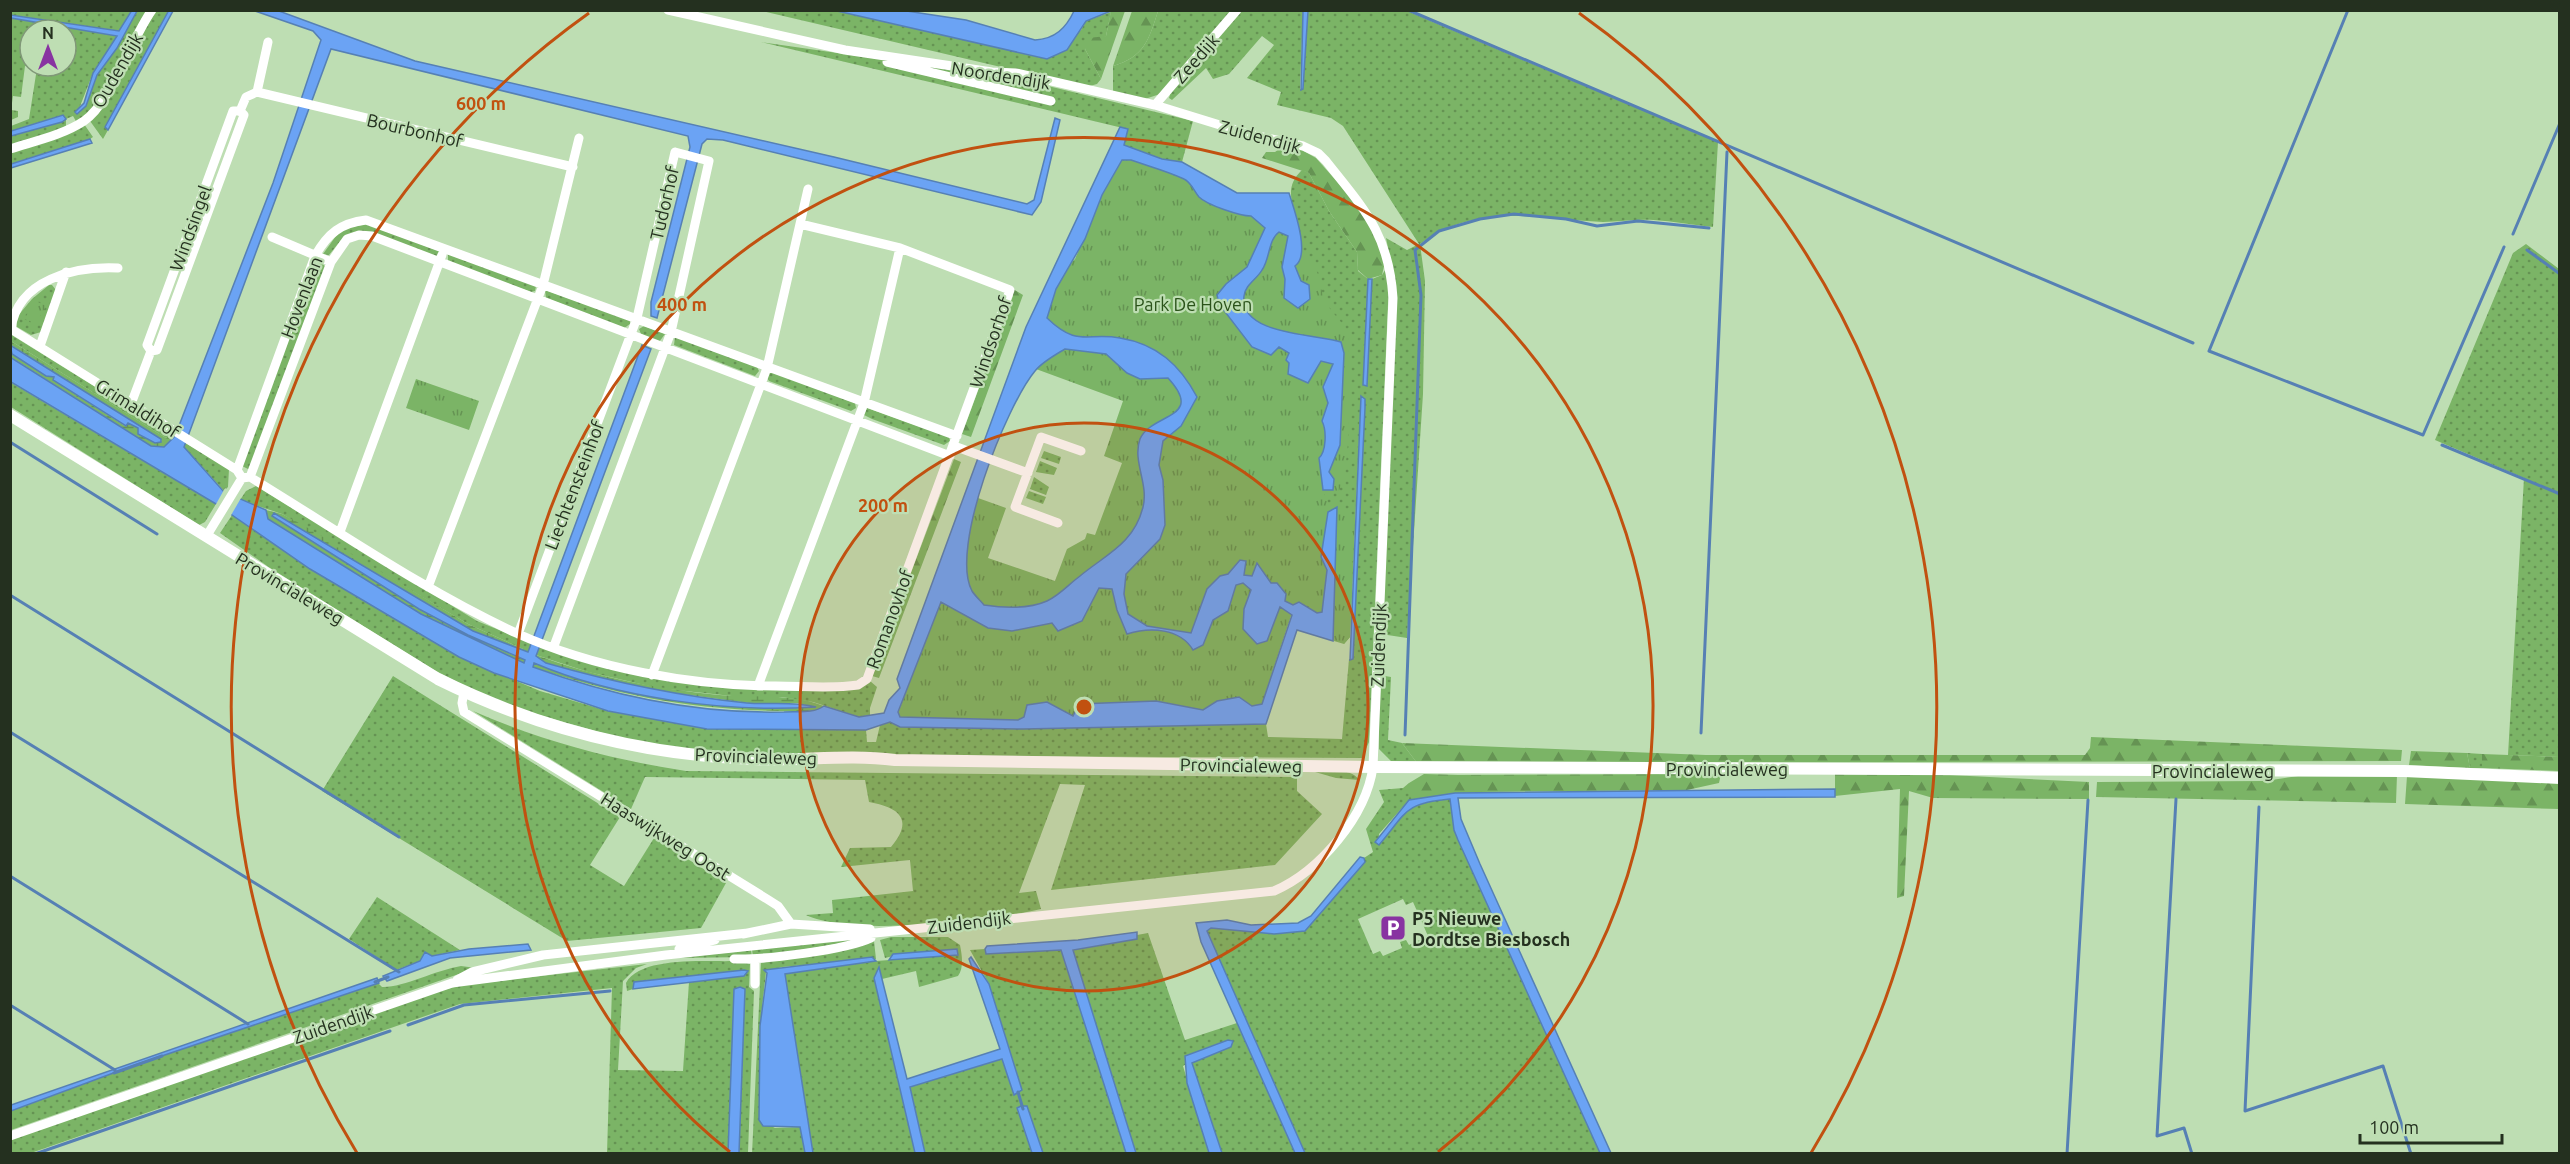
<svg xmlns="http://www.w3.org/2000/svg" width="2570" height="1164" font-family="Ubuntu,sans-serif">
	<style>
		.grass { fill: url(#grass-dots); fill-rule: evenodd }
		.forest { fill: url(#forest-firs) }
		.wetland { fill: url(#wetland-marsh) }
		.park { fill: url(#park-tufts) }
		.water { fill: #6ba3f4; stroke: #5680b4; stroke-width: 1.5; fill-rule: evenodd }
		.pier { fill: #bedeb3 }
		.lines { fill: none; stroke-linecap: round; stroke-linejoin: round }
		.stream { stroke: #5680b4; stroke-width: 3 }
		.minor { stroke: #fff; stroke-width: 9 }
		.major { stroke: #fff; stroke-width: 12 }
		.ring { fill: none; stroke: #c15110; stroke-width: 3 }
		.labels { text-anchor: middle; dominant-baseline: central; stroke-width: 4.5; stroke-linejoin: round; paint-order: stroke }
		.street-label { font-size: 18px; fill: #24301f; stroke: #bedeb3 }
		.park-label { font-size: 18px; fill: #2b531a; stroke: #bedeb3 }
		.poi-label { font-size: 18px; font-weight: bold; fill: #24301f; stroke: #bedeb3; text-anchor: start }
		.centre { fill: #c15110; stroke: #bedeb3; stroke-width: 3 }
		.ring-label { font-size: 18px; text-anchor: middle; font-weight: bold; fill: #c15110; stroke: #bedeb3; stroke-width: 4.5; stroke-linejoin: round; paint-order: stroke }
	</style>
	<defs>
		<pattern id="grass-dots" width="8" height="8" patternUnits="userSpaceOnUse" patternTransform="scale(1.5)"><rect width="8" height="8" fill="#7bb466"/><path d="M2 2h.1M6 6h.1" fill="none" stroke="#659353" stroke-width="1.8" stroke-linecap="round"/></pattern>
		<pattern id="forest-firs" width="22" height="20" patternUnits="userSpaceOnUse" patternTransform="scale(1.5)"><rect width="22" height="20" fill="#7bb466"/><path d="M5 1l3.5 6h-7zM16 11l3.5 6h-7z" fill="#659353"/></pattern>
		<pattern id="wetland-marsh" width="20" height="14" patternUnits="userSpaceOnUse" patternTransform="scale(1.5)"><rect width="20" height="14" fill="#7bb466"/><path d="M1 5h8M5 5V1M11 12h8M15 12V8" fill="none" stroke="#659353"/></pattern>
		<pattern id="park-tufts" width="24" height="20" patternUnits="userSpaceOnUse" patternTransform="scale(1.5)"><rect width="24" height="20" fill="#7bb466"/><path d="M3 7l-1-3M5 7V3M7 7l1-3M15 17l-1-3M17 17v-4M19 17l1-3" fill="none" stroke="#659353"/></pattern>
	</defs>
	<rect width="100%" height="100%" fill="#bedeb3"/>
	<path class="grass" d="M11 10 132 11 120 31 11 15Z
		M137 11H147C129 43 106 101 77 123L73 116 66 119V128L11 145V136L66 119 63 115 11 131V126L29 119 37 68 25 66 21 97 13 96 11 110 18 111V117L11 120 10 18 117 36 93 73 77 114 86 106 97 75 117 48ZM30 30H66V66H30Z
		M156 11H169L105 127 108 130 103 139 90 121Z
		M762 11H837L1047 59 1081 30 1086 21 1111 12 1106 36 1085 49 1101 79 1097 84 1086 87Z
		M1158 11H1234L1160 94 1145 99 1113 92V66C1144 57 1149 40 1158 11Z
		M1241 11H1303L1300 89H1303L1308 11H1407L1718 142 1713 227C1693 225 1673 221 1653 220 1637 219 1620 222 1603 222 1537 219 1478 202 1420 244L1425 281 1423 394 1407 638 1381 634 1395 282 1386 238 1407 250 1419 244 1343 126 1331 118 1277 105 1281 92 1247 78 1274 45 1262 36 1229 74 1213 79 1206 68 1172 100 1169 98 1171 91Z
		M761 42 1019 79 1193 121 1182 162 1162 159 1124 145 1127 129Z
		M84 124 93 137 90 139 11 164 10 152Z
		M1302 170 1309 173 1329 211 1357 252 1358 271 1368 279 1363 385H1367L1372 279 1382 275 1387 267 1389 281 1369 742 1362 758 745 755 656 748 525 711 471 689 434 670 270 568 220 533 232 515 310 569 459 657 540 691 608 711 707 729 866 730 867 742H876L880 725 890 722 901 727 1023 729 1266 724 1268 737 1342 739 1349 659H1353L1365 408 1361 396 1350 637 1344 644 1321 557 1298 223C1292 202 1284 187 1302 170Z
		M367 224 439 251 436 257 371 233 341 240 329 255 323 254 341 229Z
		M2526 244 2559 269V757L2508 755 2524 478 2435 440 2513 253Z
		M448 254 536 286 535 291 531 292 448 262Z
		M321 263 326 267 250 470 242 466 315 265Z
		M49 285H52L56 290 41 332 31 335 17 327 16 318 32 299Z
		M545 290 630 320V324L624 328 546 298Z
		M644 326 665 334 659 342 641 334 639 329Z
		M10 334 171 434 166 438 145 425 11 341Z
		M675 337 757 367 759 371 755 376 674 345Z
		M773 372 855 403 856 408 851 411 769 381 767 378 769 373Z
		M10 382 216 504 205 522 199 525 11 407Z
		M867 408 949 437 950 441 944 445 872 419 864 415Z
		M184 442 229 469 228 487 224 491 184 447Z
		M1044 451 1061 457 1059 464 1041 458Z
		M1040 461 1057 468 1054 475 1036 472Z
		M1034 477 1049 487 1046 495 1030 489Z
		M256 486 477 621 531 643 529 649H523L468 624 282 514 240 500 246 491Z
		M1029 491 1046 497 1043 504 1026 498Z
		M539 646 727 688 870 681 877 687 870 708V715L859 717 813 702 782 697 750 698 658 688 588 672 536 655Z
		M1379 675 1391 677 1388 740 1402 743 1417 763 1391 761 1379 749Z
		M393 676 620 817 590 865 624 886 654 838 726 883 701 928 567 941 322 791Z
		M473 711C541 741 613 760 686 771L1297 777V791L1322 814 1275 865 1051 890 1085 785 1060 784 1019 893 1036 891 1041 909C989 921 853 937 806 915L833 913 832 900 913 891 910 860 841 867 850 848 891 847C915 819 898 807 869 802L865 780 645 777 631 809Z
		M2467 753 2482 754V768H2470Z
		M1315 772C1329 772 1351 767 1359 780L1336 778Z
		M1409 783V800L1379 834V844C1410 810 1400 805 1450 799L1454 830 1600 1153H1305L1206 931 1211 928 1305 931 1365 862 1364 858 1373 852 1366 829 1384 802 1379 790 1403 788ZM1403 899 1406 905 1413 902 1428 936 1409 945 1406 940 1400 942 1402 948 1383 956 1380 951 1373 954 1358 919Z
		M377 897 460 950 432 956 424 953 420 961 396 970 349 939Z
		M1148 933 1185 1040 1237 1023 1295 1153H1222L1192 1063 1228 1040 1183 1066 1209 1153H1136L1073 950 1136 939 1137 935Z
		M866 937 854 941 753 958 752 949Z
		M891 937H948L960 945C962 955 964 968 958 976L919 987 916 971 882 979 879 967 874 978 915 1153H813L785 974 876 961 957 955 901 954 885 958 880 940Z
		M874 941 876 959 782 967 766 972 760 1026 759 1120 775 1128 800 1127 805 1153 752 1154 761 963Z
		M985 949 986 954 1061 950 1126 1153H1043L1032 1121 1017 1109 1032 1153H925L910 1087 1002 1059 1014 1095 1022 1090 989 984 970 950Z
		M751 950 752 957 676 958Z
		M734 961 750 964 749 987 754 991 748 1153H739L745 990 740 987 734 990 728 1153H607L612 988 460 1004 31 1153H11L10 1139 431 993 463 985 647 964 636 968 623 981 618 1070 683 1071 689 982 744 976 745 971 634 982 633 989 627 991 626 983C640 956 707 962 734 961Z
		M461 966 476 968 11 1130V1111L135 1065 378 983 382 987C402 988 436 970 461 966Z"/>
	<path class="forest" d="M1111 11H1125L1101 79 1085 49 1089 38 1106 36Z
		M1132 11H1158C1149 40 1144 57 1113 66Z
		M1285 145 1300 149 1316 158 1372 221 1385 262 1382 275 1368 279 1358 270 1357 252 1329 211 1309 173 1262 158 1266 152H1275Z
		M1013 289 1023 295 971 437 962 434 1013 296Z
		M954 459 961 462 879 678 872 676Z
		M2091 737 2402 750 2401 761 1417 763 1402 743 1706 755H2085L2090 748Z
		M2411 751 2467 753 2470 768 2409 765Z
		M2482 754 2559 757V771L2482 768Z
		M1424 774 1458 775 1721 774 1719 783 1687 790 1479 792 1409 800V783Z
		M1835 774 1950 775 2089 782V799L1933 798 1909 791 1904 896 1897 898 1900 789 1835 796Z
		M2305 775H2397L2396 803 2096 797 2097 782 2265 781Z
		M2407 776 2559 783V809L2405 804Z"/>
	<path class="wetland" d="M11 341 166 438 171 434 175 435 164 447 151 446 11 357 10 351 12 354 46 376 54 377 53 380 125 426 128 422 138 428V434L155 443 162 441 11 345Z
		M266 510 282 514 303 525 468 624 523 649H529L528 652H523L473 631 274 514C296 534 322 547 347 563 404 599 461 634 525 660L524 663 421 614 268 519Z
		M536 655C595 677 657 689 719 695 754 698 792 693 824 706L817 711C716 713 629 700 533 667L534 663C602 692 680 704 754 707 773 707 794 710 813 707L798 703H749L644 689 546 663 539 660Z"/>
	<path class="park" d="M1124 145 1162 159 1182 162 1237 193H1289L1298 223 1303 256C1325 270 1317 289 1328 306 1335 316 1343 323 1349 333 1348 373 1354 460 1338 493L1323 491 1328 503 1341 506 1346 514 1355 517 1350 637 1344 644 1297 630 1291 616 1262 704 1252 706 1217 701 1203 710 1156 701 1073 716 1024 717 1018 720 900 717 898 713 978 498 1006 508 988 558 1055 581 1067 549 1085 539 1087 533 1095 535 1122 463 1104 456 1123 401 1036 369C1043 339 1050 278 1075 259L1102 195 1122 160Z
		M36 301 46 306 35 325 24 319Z
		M416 379 479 401 469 430 406 408Z"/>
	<path class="water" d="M132 10 137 11 117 48 97 75 86 106 77 114 75 112 84 103 93 73 117 36 11 18V15L119 31Z
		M169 10 173 11 108 130 105 127Z
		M900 10 966 20 1035 40C1055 39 1066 28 1074 11H1111L1086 21 1067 50 1047 59 837 11Z
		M255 11H279L415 61 834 157 1027 204 1034 200 1055 118 1060 120 1041 202 1032 215 723 140 707 139 702 144 657 318 651 316V302L690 147 688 136 331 49 184 447 224 492 266 510 268 519 421 614 524 663 525 660 468 635 419 609 272 516 274 513 473 631 528 652 642 345 651 349 536 656 546 663C612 682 678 696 747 703 770 705 792 701 816 707 727 713 616 698 534 663L533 667C612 696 699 714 784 712 797 711 813 714 824 706L859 717 884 713 889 700 900 688 897 679 1026 327 1120 127 1128 129 1124 145 1162 159 1182 162 1237 193H1289C1294 209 1311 255 1295 266L1301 281 1309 285 1310 299 1298 308 1284 298 1285 279 1282 267 1288 236 1279 232C1268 240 1270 259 1262 270 1257 279 1245 285 1244 296 1239 336 1319 334 1341 342L1344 353 1340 445 1329 472 1334 479 1333 490H1323L1319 458C1326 452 1327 431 1322 421L1328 403 1323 387 1333 364 1321 361 1308 383 1288 374 1289 363 1286 360 1289 353 1279 347 1271 355 1252 347 1219 304 1217 295 1226 284 1247 267 1265 228 1251 216C1240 216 1207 205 1199 197 1194 191 1191 182 1184 179 1167 171 1148 166 1131 160H1122L1102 195 1085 239 1056 289 1047 318C1078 348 1087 332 1120 338 1157 344 1180 365 1197 397L1181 426 1163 441 1159 465 1163 480 1165 525 1160 539 1126 574 1124 594 1128 614 1147 626 1191 633 1207 589 1220 576 1228 574 1240 560 1246 561 1244 575 1252 576 1257 563 1271 583H1277L1286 594 1285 601 1293 605 1299 602 1317 613 1322 612 1327 570 1321 557 1328 512 1337 507 1333 641 1297 630 1266 724 1023 729 900 727 890 722 866 730 707 729 608 711 494 673 459 657 310 569 216 504 11 382 10 357 151 446 164 447 175 436 273 183 321 40 313 31ZM1065 349 1106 354 1127 373 1140 379 1168 378C1206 419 1151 413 1140 439 1132 461 1149 484 1143 507 1134 544 1105 555 1080 576 1069 584 1060 595 1047 601 1029 609 1004 608 984 605 981 601 975 596 972 591 949 549 1006 406 1035 371 1042 362 1055 355 1065 349ZM1243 583 1251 590 1244 609 1243 629 1257 644 1267 641 1280 607 1292 615 1262 704 1252 706 1239 697 1217 701 1203 710 1156 701 1079 704 1073 716 1047 702 1027 705 1024 717 1018 720 900 717 898 712 941 602 988 628 1012 631 1052 623 1058 631 1082 621 1099 588 1112 589 1117 610 1127 634C1150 627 1180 628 1193 650L1203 645 1213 620 1228 611 1236 585Z
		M1303 11H1308L1303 89 1301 90Z
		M63 115 66 119 62 122 11 136V131Z
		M90 139 92 143 11 168V164Z
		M1368 279H1372L1367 386 1363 385Z
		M10 345 161 439V442L155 443 138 434V428L128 423 126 426 53 380 54 377 46 376 12 354Z
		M1361 396 1365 399V408L1353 659 1350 660Z
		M1835 789V797L1458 798 1461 819 1480 864 1611 1153H1600L1458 840 1454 830 1450 799C1404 803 1407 812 1379 845L1375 842 1409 800 1455 793Z
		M1360 857 1364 858 1365 862 1305 931 1274 934 1211 928 1207 931 1305 1153H1295L1201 942 1196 923 1227 920 1251 925 1298 923 1311 916Z
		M1137 932V939L1073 950 1136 1153H1126L1061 950 986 954 985 949 987 946 1078 940Z
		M528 944 531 950 450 958 387 981 383 976 420 961 425 952 432 956 469 949Z
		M957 949 958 955 889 960 893 954Z
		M872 957 876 961 785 974 813 1153H805L800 1127 763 1126 759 1120 760 1026 767 973 764 970Z
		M971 957 989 984 1022 1090 1014 1095 1002 1059 910 1087 925 1153H915L874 978 879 967 907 1079 1000 1049 969 959Z
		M744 970 748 971 744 976 633 989 634 982Z
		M377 978 379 983 135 1065 11 1111V1105Z
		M740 987 745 989 739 1153H728L734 989Z
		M1228 1040 1233 1041 1231 1047 1192 1063 1222 1153H1209L1187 1083 1185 1056Z
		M1021 1106H1027L1043 1153H1032L1017 1108Z"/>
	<path class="pier" d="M225 488 241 498 230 517 215 506Z"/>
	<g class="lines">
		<path class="stream" d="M1408 10 2193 343
			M2348 10 2209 351 2423 435 2504 247
			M2513 234 2560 123
			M2527 250 2560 274
			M10 442 157 534
			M2442 445 2560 494
			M10 595 399 837
			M10 732 399 972
			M1701 733 1727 152
			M1405 735 1421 295 1415 250 1439 231 1480 219 1514 214 1566 219 1597 226 1638 221 1709 228
			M2176 799 2157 1136 2184 1128 2192 1154
			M2259 807 2245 1111 2383 1066 2411 1154
			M10 876 248 1024
			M375 982 388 977
			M10 1005 115 1070
			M408 1025 464 1005 610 991
			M114 1073 162 1056
			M1018 1092 1023 1109
			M35 1154 390 1031
			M2067 1154 2088 800"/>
		<path class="minor" d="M887 62 1051 101
			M257 92 573 167
			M1155 105 1237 10
			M240 111 244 115 157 350 151 351 147 345 233 111H240L246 97 257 92 268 42
			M10 149C35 141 63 135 84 121 111 103 131 39 152 10
			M272 237 331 262
			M118 268C75 266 18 279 11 329L237 470 242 478 250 477
			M40 346 66 272
			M131 404 151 351
			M954 446 1028 473
			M237 470 315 256C328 233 341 223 366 220L957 436
			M250 477C337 530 423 590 516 633 593 668 692 686 776 686 803 686 832 689 858 685L867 679 1010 290 900 248 800 224
			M250 477 331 262 347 239 359 235 372 236 950 456
			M1058 523 1015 507 1041 437 1081 451
			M340 532 442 255
			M206 537 242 478
			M428 587 543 285 579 138
			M518 634 637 318 675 152 709 161 671 332 554 646
			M652 675 767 368 808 189
			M758 686 864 403 900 248
			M464 692 462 703 464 712 767 899 778 906 791 924 870 929
			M743 934 791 924
			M679 949 715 940
			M734 959C763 960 846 950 871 938
			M457 980 472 972 543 955 748 933
			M755 984V960
			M10 1136 452 983 666 955 1274 891C1320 871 1366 816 1373 767L1393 298C1389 234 1364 209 1326 161L1318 153 1303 146 1249 134 1155 105 1016 73 992 72 845 50 668 10"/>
		<path class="major" d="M10 415 438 679C537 728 643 755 754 759 801 761 848 754 895 760L1373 767 2404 771 2560 778"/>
	</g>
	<circle cx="1084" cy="707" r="284" fill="#c15110" fill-opacity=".12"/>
	<g class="ring">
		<circle cx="1084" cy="707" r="284"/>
		<path d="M730 1152A569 569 0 1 1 1438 1152"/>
		<path d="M357 1153A853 853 0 0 1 589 13M1579 13A853 853 0 0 1 1811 1153"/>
	</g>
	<defs>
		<symbol id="parking-square" viewBox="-11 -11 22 22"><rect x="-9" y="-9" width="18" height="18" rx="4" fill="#8833a1" stroke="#bedeb3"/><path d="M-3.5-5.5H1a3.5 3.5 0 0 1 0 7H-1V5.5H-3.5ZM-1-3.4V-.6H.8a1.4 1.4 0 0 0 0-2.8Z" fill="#fff"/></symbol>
	</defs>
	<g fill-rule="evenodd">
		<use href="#parking-square" x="1378" y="913" width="30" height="30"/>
	</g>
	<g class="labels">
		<g class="street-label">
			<text transform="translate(1196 58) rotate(-49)">Zeedijk</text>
			<text transform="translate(117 70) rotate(-60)">Oudendijk</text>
			<text transform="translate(1001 75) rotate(9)">Noordendijk</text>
			<text transform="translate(415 130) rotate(13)">Bourbonhof</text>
			<text transform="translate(1260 136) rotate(15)">Zuidendijk</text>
			<text transform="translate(664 203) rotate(-77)">Tudorhof</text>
			<text transform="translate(190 228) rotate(-70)">Windsingel</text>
			<text transform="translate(301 297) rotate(-69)">Hovenlaan</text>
			<text transform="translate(990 342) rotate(-71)">Windsorhof</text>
			<text transform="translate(138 408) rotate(32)">Grimaldihof</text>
			<text transform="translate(574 485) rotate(-69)">Liechtensteinhof</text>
			<text transform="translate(290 588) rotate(31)">Provincialeweg</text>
			<text transform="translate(889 619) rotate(-70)">Romanovhof</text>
			<text transform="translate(1378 645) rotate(-88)">Zuidendijk</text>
			<text transform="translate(756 756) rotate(2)">Provincialeweg</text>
			<text transform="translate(1241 765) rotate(1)">Provincialeweg</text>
			<text x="1727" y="769">Provincialeweg</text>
			<text x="2213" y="771">Provincialeweg</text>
			<text transform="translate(666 836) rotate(32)">Haaswijkweg Oost</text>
			<text transform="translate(969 922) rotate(-7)">Zuidendijk</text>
			<text transform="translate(333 1024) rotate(-19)">Zuidendijk</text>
		</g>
		<g class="park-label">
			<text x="1193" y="304">Park De Hoven</text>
		</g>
		<g class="poi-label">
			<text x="1412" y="918">P5 Nieuwe<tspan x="1412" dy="21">Dordtse Biesbosch</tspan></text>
		</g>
	</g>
	<circle cx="1084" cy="707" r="9" class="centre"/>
	<g class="ring-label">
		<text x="481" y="110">600 m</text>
		<text x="682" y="311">400 m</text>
		<text x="883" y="512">200 m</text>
	</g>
	<rect width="2570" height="1164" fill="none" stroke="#24301f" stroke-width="24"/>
	<g transform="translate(48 48)"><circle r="28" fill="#bedeb3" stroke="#809878" stroke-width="1.5"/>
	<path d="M0-4.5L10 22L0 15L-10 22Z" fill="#8833a1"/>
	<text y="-9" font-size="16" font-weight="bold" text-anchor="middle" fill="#24301f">N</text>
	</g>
	<path d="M2360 1134v9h142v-9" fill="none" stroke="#24301f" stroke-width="3"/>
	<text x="2369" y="1134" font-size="18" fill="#24301f" stroke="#bedeb3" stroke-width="4.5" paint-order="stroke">100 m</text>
</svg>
